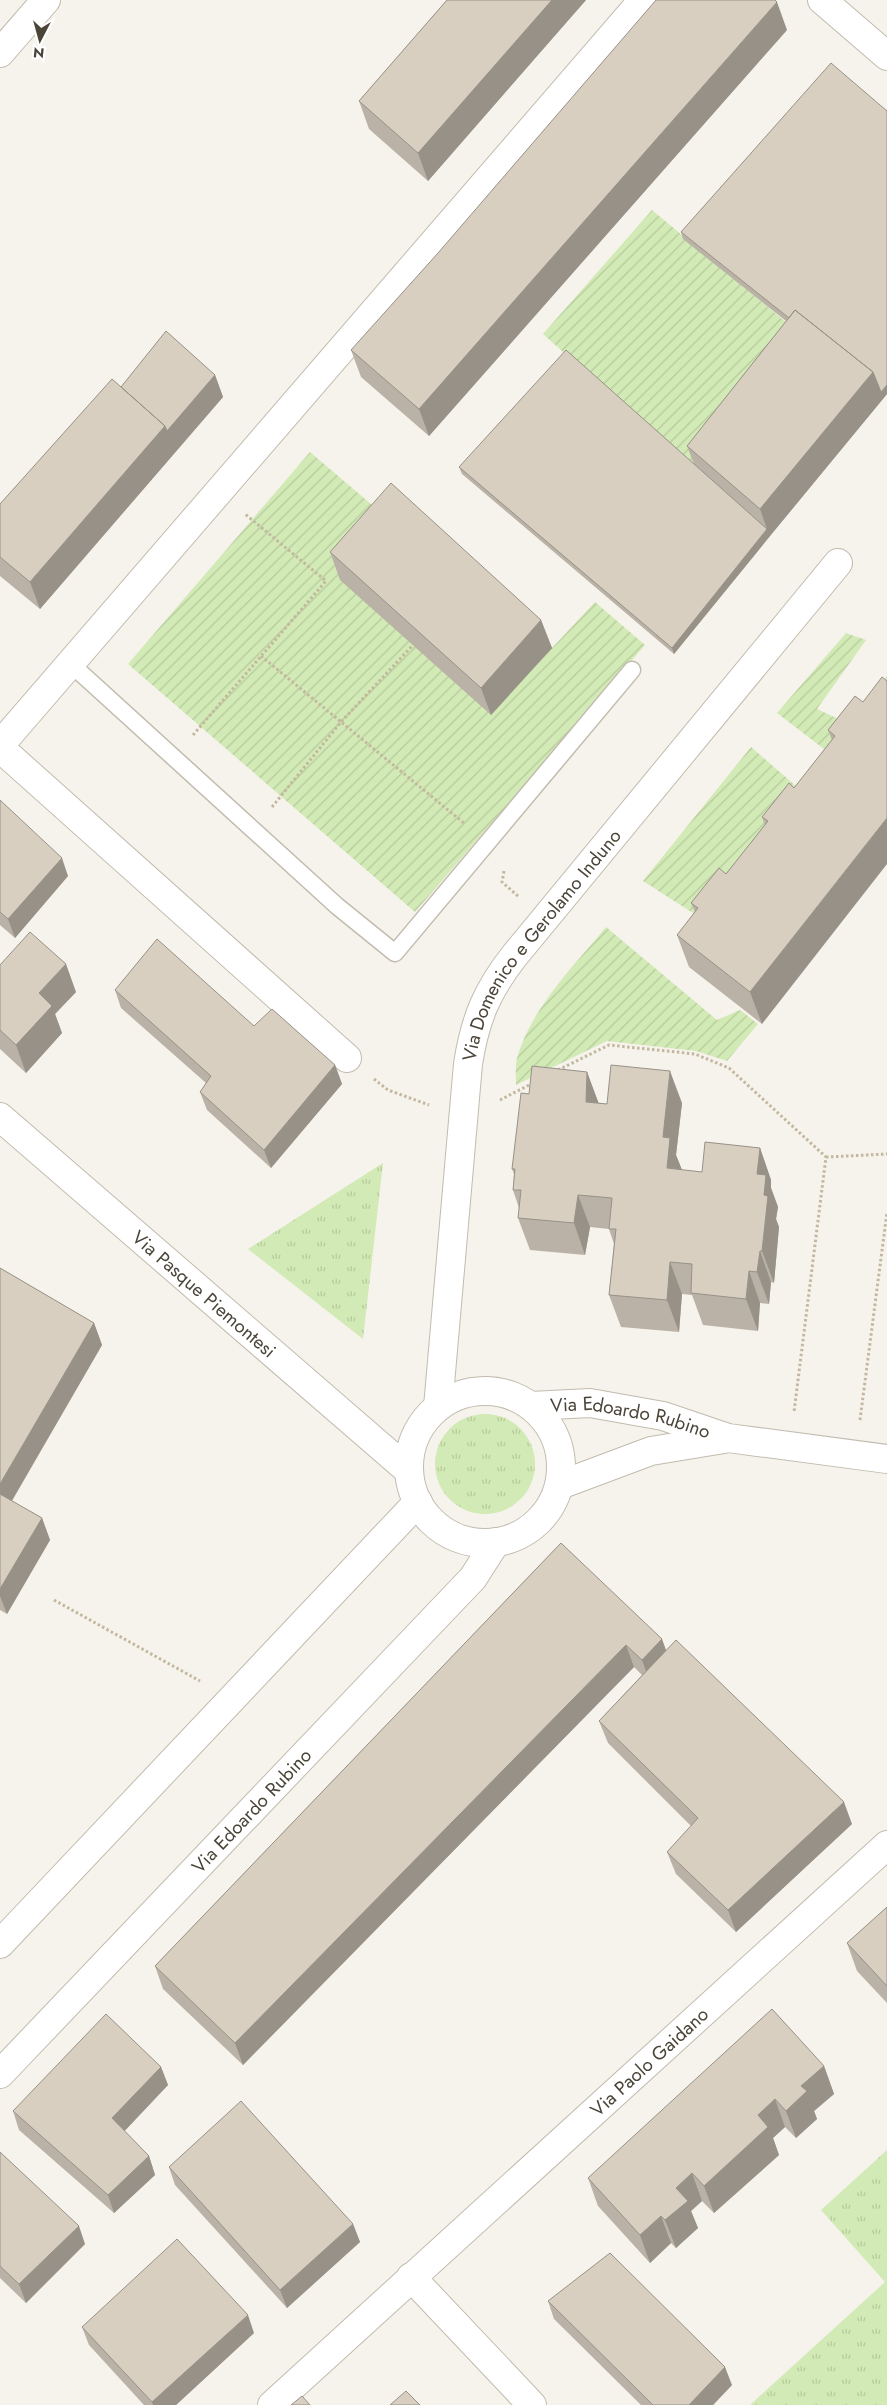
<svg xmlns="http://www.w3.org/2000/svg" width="887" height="2405" font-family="Jost,sans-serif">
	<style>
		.grass { fill: url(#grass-tufts) }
		.garden { fill: url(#garden-furrows) }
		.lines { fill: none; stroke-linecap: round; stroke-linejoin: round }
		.lane-casing { stroke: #c2bbae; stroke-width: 19 }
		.street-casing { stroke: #c2bbae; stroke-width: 30 }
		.path { stroke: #c4b79f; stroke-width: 3; stroke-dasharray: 2.5 2.5; stroke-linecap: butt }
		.lane { stroke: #fff; stroke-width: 16 }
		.street { stroke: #fff; stroke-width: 28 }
		.wall { fill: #bab2a6 }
		.shaded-wall { fill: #979187 }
		.building { fill: #d8cfc1; stroke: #979187 }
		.labels { text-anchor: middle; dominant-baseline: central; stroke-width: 4; stroke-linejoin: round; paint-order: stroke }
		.street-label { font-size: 19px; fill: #4b4439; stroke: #fff }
	</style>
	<defs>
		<pattern id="grass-tufts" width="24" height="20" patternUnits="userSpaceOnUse" patternTransform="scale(1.25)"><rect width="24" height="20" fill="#d2eab5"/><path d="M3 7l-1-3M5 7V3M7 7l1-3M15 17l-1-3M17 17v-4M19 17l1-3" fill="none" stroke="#b6ca9c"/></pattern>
		<pattern id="garden-furrows" width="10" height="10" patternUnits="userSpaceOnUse" patternTransform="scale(1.25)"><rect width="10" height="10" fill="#d2eab5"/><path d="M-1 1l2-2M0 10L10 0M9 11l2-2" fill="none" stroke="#b6ca9c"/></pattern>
	</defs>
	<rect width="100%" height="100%" fill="#f6f3ec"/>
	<path class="grass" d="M383 1163 363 1339 248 1249Z
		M435 1464a50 50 0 1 1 100 0a50 50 0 1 1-100 0Z
		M887 2150V2405H750L885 2282 821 2210Z"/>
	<path class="garden" d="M652 210 805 338 698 473 543 334Z
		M310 452 392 522 552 648 595 602 645 645 415 912 128 664Z
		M846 633 866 640 817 709 851 725 887 676V701L837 759 777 713Z
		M751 747 812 800 707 922 643 881Z
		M606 927 717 1020 740 1010 758 1024 727 1061 696 1051 607 1041 516 1085C516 1076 515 1066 517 1058 531 1008 574 966 606 927Z"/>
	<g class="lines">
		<defs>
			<path id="lane" d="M72 665 337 906 395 953 632 670"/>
			<g id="street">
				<path d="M822 0 887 56"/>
				<path d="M0 53 46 0"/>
				<path d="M0 745 643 0"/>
				<path d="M0 748 347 1058"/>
				<path id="s1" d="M0 1117 409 1471"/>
				<circle cx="485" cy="1467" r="76"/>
				<path id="s2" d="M531 1406 590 1403 663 1416 728 1438 887 1459"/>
				<path id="s3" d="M438 1407 468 1064C475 1019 487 990 515 955L838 563"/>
				<path d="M560 1485 651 1451 724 1439"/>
				<path d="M0 1944 418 1502"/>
				<path id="s4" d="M0 2074 473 1578 496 1542"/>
				<path d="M411 2277 532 2405"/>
				<path id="s5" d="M272 2405 887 1845"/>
			</g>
		</defs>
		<use href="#lane" class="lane-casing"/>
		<use href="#street" class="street-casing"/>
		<path class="path" d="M261 656 465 824
			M193 735 326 581 245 514
			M272 807 341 722 413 645
			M504 871 502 882 519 897
			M558 1070 609 1045 695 1054 729 1068 826 1157 794 1412
			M374 1079 388 1090 429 1105
			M500 1100 533 1083
			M826 1157 887 1154
			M860 1420 887 1212
			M54 1600 200 1681"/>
		<use href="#lane" class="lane"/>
		<use href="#street" class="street"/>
	</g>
	<path class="wall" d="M447 0H586L428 181 369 129 359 101Z
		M787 30 429 436 361 377 351 350Z
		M681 232 887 394 770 536 674 654 462 474 459 467 694 464 687 446 786 321 683 239Z
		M215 375 223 397 40 609 0 576V504L121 387Z
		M330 552 541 620 552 648 491 715 340 580Z
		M855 696 762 1024 689 967 677 935 695 912 691 903 726 874 765 825 762 817 794 788 832 740 828 730Z
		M0 800 68 876 15 938 0 925Z
		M0 965 76 992 55 1014 62 1033 26 1073 0 1049Z
		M115 990 254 1026 335 1065 342 1084 271 1168 207 1110 200 1092 206 1083 121 1008Z
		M587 1072 598 1103 607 1104 682 1103 676 1155 682 1170 702 1172 760 1148 771 1180V1188L778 1207 776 1219 779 1227 774 1283 771 1282 769 1304 760 1303 758 1331 703 1325 692 1295 682 1294 679 1332 621 1327 609 1295 614 1244 609 1229 590 1227 585 1255 530 1250 518 1218 519 1208 513 1190 514 1174 512 1169 529 1094Z
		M0 1268 94 1323 102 1345 12 1501 42 1518 50 1540 7 1614 0 1610Z
		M561 1543 666 1650 852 1824 736 1932 676 1874 667 1852 691 1826 608 1743 599 1721 642 1675 634 1667 243 2065 163 1989 155 1966Z
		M887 1907V2003L857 1971 847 1943Z
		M824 2066 834 2094 814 2111 817 2119 796 2138 785 2127 773 2138 779 2155 714 2213 702 2201 691 2211 698 2228 676 2248 671 2243 650 2263 598 2206 588 2178Z
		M161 2067 168 2085 124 2131 149 2156 155 2175 114 2213 19 2130 13 2111Z
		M0 2152 85 2244 26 2303 0 2278Z
		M169 2167 353 2224 360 2242 287 2308 175 2185Z
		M548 2301 732 2385 713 2405H641L554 2319Z
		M82 2327 254 2333 176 2405H144L89 2345Z"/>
	<path class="shaded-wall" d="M552 0H586L428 181 418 153Z
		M777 2 787 30 429 436 419 409Z
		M873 372 887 385V394L770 536 674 654 672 648 767 529 760 509Z
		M215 375 223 397 40 609 30 582 165 426Z
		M541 620 552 648 491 715 481 688Z
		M887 818V864L762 1024 750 992Z
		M62 858 68 876 15 938 8 919Z
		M66 964 76 992 55 1014 62 1033 26 1073 16 1045 39 993Z
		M335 1065 342 1084 271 1168 264 1150Z
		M670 1071 682 1103 676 1155 682 1170 667 1168 663 1137Z
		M587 1072 599 1104 586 1102Z
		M760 1148 771 1180V1188L778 1207 776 1219 779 1227 774 1283 762 1251 757 1174Z
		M578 1195 590 1227 585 1255 574 1223Z
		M760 1251 771 1282 769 1304 757 1272Z
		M670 1262 682 1294 679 1332 667 1300Z
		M749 1271 760 1303 758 1331 746 1299Z
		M94 1323 102 1345 4 1514 0 1504V1484Z
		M42 1518 50 1540 7 1614 0 1596V1589Z
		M662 1639 670 1661 650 1682 642 1660Z
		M626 1645 634 1667 243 2065 235 2043Z
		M844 1802 852 1824 736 1932 728 1910Z
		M824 2066 834 2094 814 2111 817 2119 796 2138 786 2111 801 2086Z
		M161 2067 168 2085 119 2137 112 2118Z
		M775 2099 785 2127 773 2138 779 2155 714 2213 704 2186 758 2115Z
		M149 2156 155 2175 114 2213 108 2195Z
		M692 2173 702 2201 691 2211 698 2228 676 2248 665 2220 676 2188Z
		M661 2216 671 2243 650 2263 640 2235Z
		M353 2224 360 2242 287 2308 280 2290Z
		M79 2226 85 2244 26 2303 19 2284Z
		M248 2315 254 2333 176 2405H153L152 2402Z
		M725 2367 732 2385 713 2405H689Z"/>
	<path class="building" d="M447 0H552L418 153 359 101Z
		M656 0H775L777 2 419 409 351 350 438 253Z
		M831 63 887 111V385L881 392 873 372 795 310 789 318 681 232Z
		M795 310 873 372 760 509 687 446Z
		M166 331 215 375 167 431 165 426 121 387Z
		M566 350 767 529 672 648 459 467Z
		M112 379 165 426 30 582 0 557V504Z
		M391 483 541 620 481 688 330 552Z
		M882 677 887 681V818L750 992 677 935 698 908 691 903 719 868 726 874 768 821 762 817 789 783 794 788 835 736 828 730 855 696 863 702Z
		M0 800 62 858 8 919 0 912Z
		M30 932 66 964 39 993 52 1006 16 1045 0 1030V965Z
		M157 939 254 1026 272 1009 335 1065 264 1150 200 1092 211 1076 115 990Z
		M611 1065 670 1071 663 1137 670 1138 667 1168 702 1172 705 1142 760 1148 757 1174 766 1175 764 1195 768 1196 762 1251H760L757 1272 749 1271 746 1299 691 1293 692 1264 670 1262 667 1300 609 1295 616 1229H609L612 1198 578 1195 574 1223 518 1218 521 1190H513L515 1169H512L521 1093 529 1094 532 1066 587 1072 586 1102 607 1104Z
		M0 1268 94 1323 0 1484Z
		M0 1494 42 1518 0 1589Z
		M561 1543 662 1639 642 1660 626 1645 235 2043 155 1966Z
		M676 1640 844 1802 728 1910 667 1852 698 1818 599 1721Z
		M887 1907V1986L847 1943Z
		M772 2009 824 2066 801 2086 807 2091 786 2111 775 2099 758 2115 768 2127 704 2186 692 2173 676 2188 688 2201 665 2220 661 2216 640 2235 588 2178Z
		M106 2014 161 2067 112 2118 149 2156 108 2195 13 2111Z
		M241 2101 353 2224 280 2290 169 2167Z
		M0 2152 79 2226 19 2284 0 2266Z
		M177 2239 248 2315 152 2402 82 2327Z
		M610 2253 725 2367 689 2405H653L548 2301Z
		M406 2391 420 2405H390Z
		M302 2396 310 2405H291Z"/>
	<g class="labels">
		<g class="street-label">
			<text stroke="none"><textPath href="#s3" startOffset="486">Via Domenico e Gerolamo Induno</textPath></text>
			<text stroke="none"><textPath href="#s1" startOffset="270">Via Pasque Piemontesi</textPath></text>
			<text stroke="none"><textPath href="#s2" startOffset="101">Via Edoardo Rubino</textPath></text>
			<text stroke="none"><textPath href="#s4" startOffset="364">Via Edoardo Rubino</textPath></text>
			<text stroke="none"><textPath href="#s5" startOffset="510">Via Paolo Gaidano</textPath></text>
		</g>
	</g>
	<g transform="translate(40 40) rotate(186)" stroke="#ffffff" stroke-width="4" paint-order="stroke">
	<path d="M0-4L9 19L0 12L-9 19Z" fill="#4b4439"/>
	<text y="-8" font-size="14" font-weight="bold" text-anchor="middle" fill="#4b4439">N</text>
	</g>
</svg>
